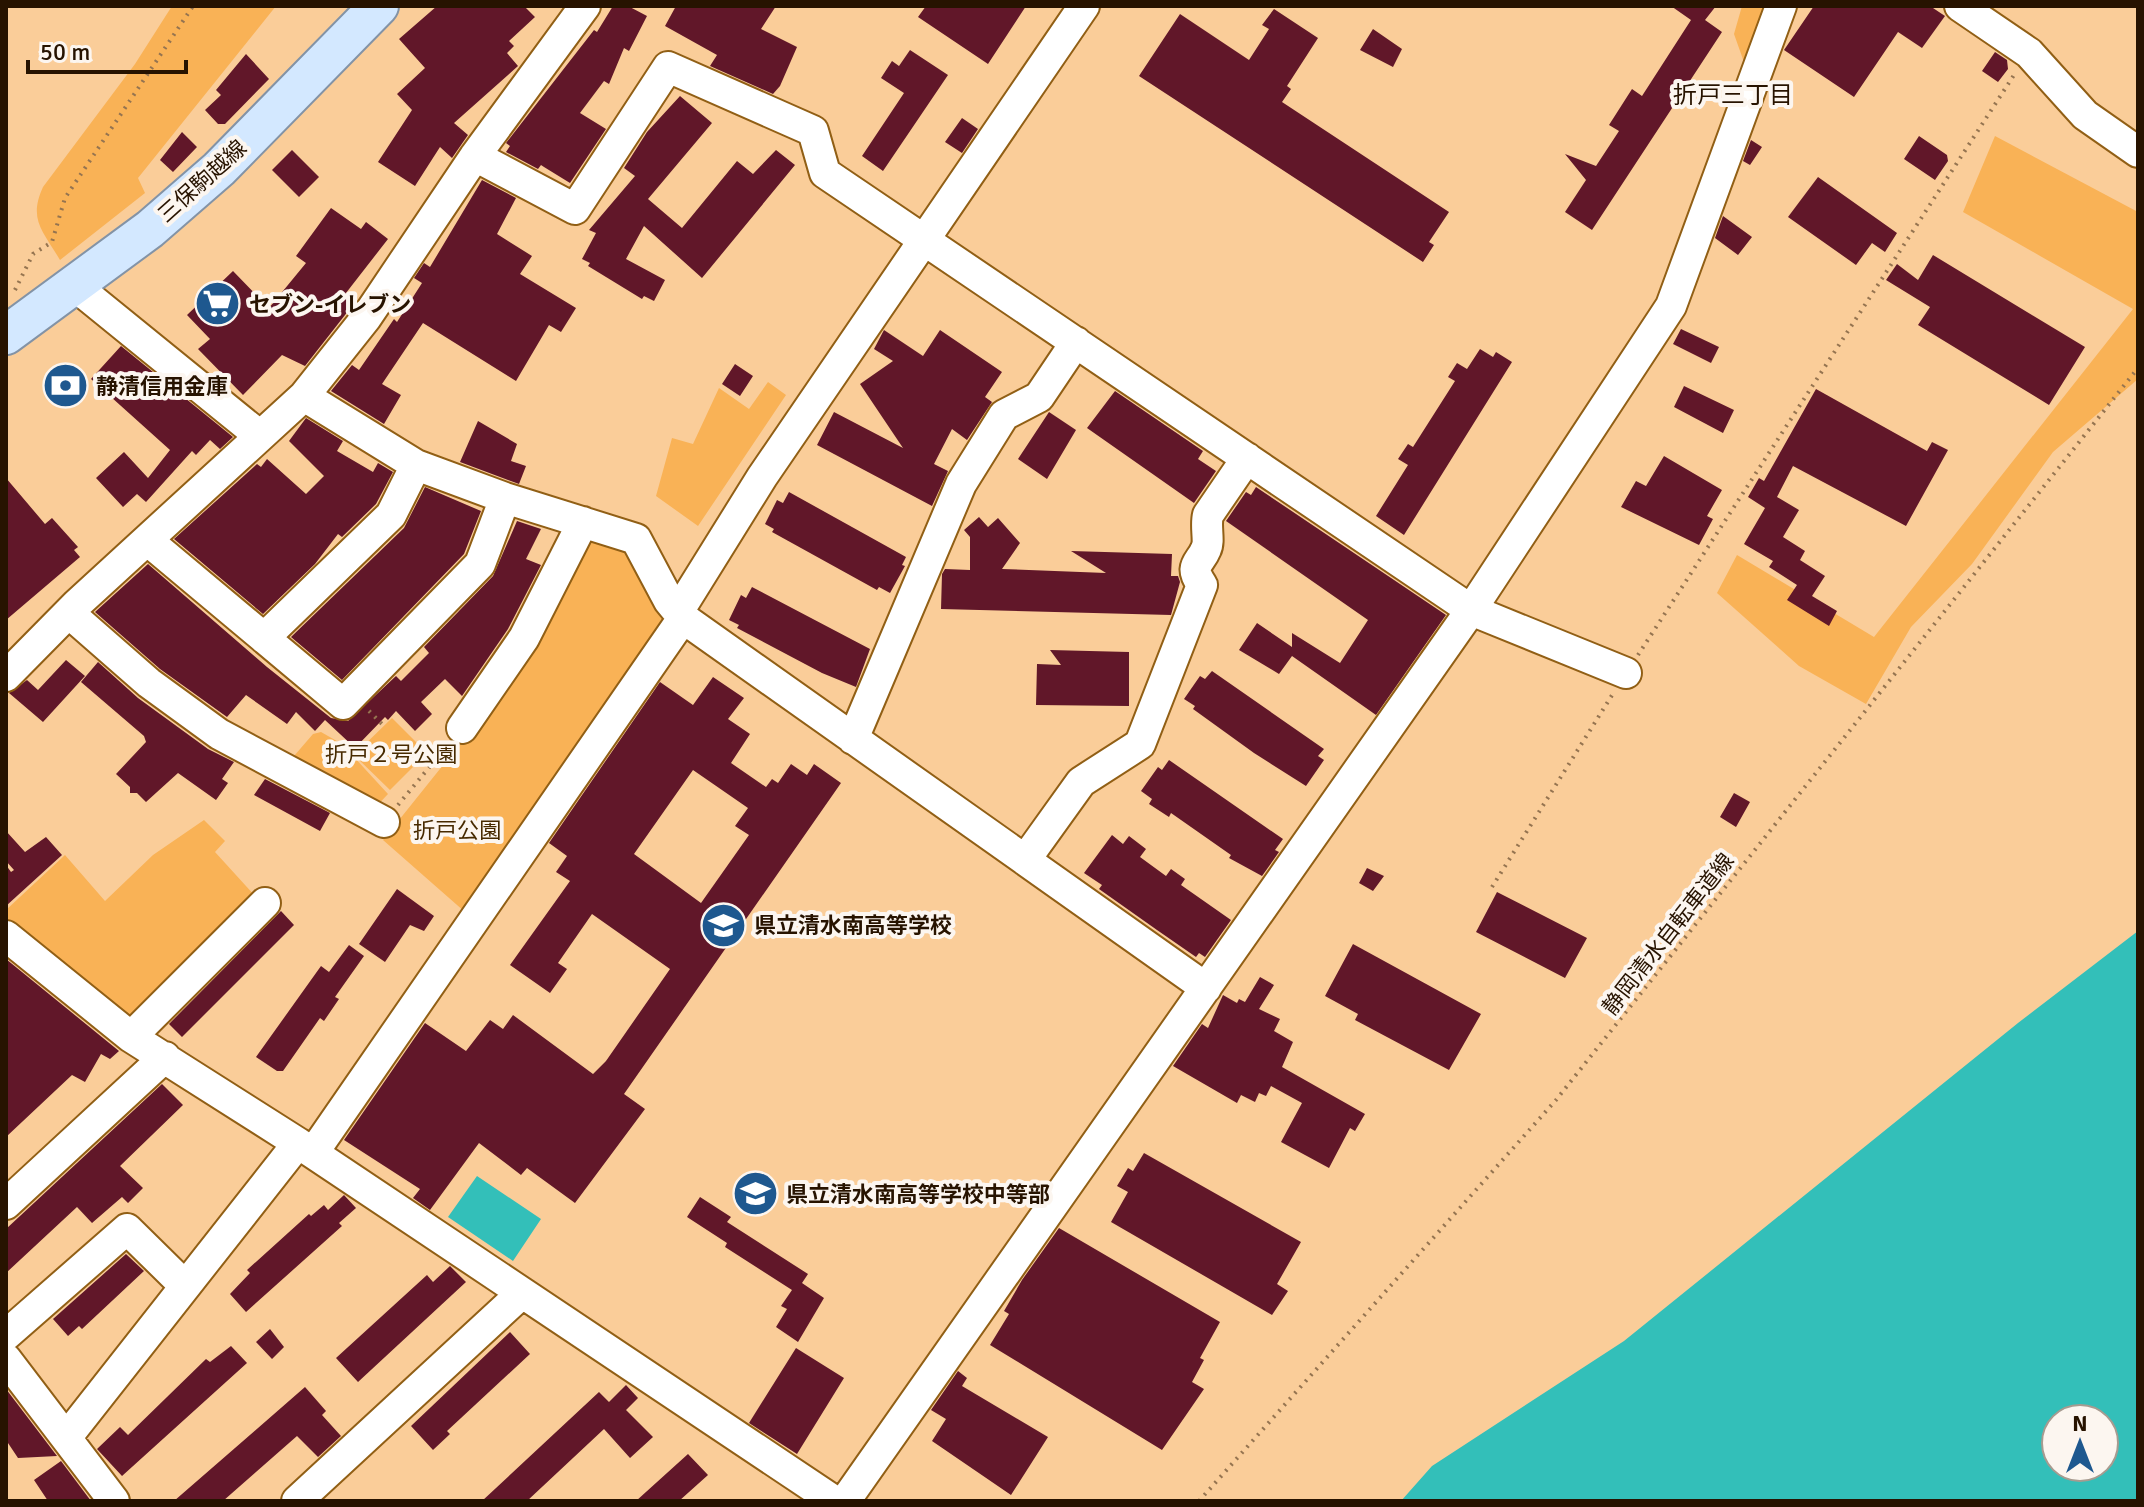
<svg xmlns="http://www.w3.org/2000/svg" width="2144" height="1507" font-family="Signika,'Noto Sans JP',sans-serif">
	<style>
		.green { fill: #f9b256 }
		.water { fill: #33bfb9; fill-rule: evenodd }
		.building { fill: #611729; fill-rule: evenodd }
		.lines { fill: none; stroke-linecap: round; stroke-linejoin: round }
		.minor-casing { stroke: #915f15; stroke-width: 34 }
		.major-casing { stroke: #8393a6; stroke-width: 42 }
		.path { stroke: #957450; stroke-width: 4; stroke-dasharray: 2 6; stroke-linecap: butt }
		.minor { stroke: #fff; stroke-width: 30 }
		.major { stroke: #d3e8ff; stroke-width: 38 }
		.labels { text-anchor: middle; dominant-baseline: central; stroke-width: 8; stroke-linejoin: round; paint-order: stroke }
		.street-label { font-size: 22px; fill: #271300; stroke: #fcf6f0 }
		.poi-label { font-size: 22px; font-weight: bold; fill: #271300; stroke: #fcf6f0; text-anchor: start }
		.park-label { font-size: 22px; fill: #472a00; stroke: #fcf6f0 }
		.neighbourhood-label { font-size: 24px; fill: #271300; stroke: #fcf6f0 }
	</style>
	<rect width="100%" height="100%" fill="#facd99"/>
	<path class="green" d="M172 6H276L138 178 145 193 60 260C43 231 28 220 43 187L135 64Z
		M1742 6H1766L1745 65 1734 34Z
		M1995 136 2138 212V379L2053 452 1972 564 1911 627 1866 704 1799 666 1717 593 1737 555 1874 637 2133 309 1963 212Z
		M768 382 786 395 698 526 656 496 672 438 693 444 719 388 749 409Z
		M589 534 629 550 663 618 465 912 383 840 500 694Z
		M392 718 427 753 390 790 354 755Z
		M321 732 342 744 388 794 372 811 288 763 313 734Z
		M204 820 225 841 215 852 257 898 131 1023 6 921V910L65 855 105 901 153 855Z"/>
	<path class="water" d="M2138 931V1501H1401L1432 1466 1624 1341 2018 1023ZM2056 1419H2104V1467H2056Z
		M477 1176 541 1219 513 1261 448 1217Z"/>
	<path class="building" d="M437 6H524L535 17 509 41 514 46 507 53 518 66 454 123 468 135 452 158 440 147 415 186 378 162 412 110 397 94 425 68 399 39Z
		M613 6H628L647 16 629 51 624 48 609 84 604 81 580 113 606 129 570 183 544 167 541 165 538 169 506 152 510 146 506 143 594 30 597 32Z
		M676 6H776L761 29 797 47 780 86 773 94 710 66 717 55 665 26Z
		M926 6H1026L988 64 918 17Z
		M1671 6H1716L1705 20 1722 32 1592 230 1565 212 1586 180 1565 154 1596 166 1619 131 1609 125 1632 89 1642 96 1691 20Z
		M1814 6H1930L1945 16 1922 48 1898 32 1854 97 1784 50Z
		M1274 9 1318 38 1287 86 1291 89 1282 102 1449 212 1429 242 1434 245 1423 262 1139 76 1180 14 1249 60 1269 29 1262 25Z
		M1373 29 1402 49 1393 67 1360 50Z
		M910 50 948 75 883 171 862 156 904 93 881 78 892 61 899 66Z
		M1995 52 2007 60 2008 69 1998 82 1982 71Z
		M246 54 269 79 225 124H218L205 110 221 95 216 90Z
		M680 96 712 123 648 199 682 228 737 161 753 174 776 150 795 165 702 278 644 226 626 259 665 280 654 301 644 296 642 299 588 266 590 263 582 259 596 233 589 230 635 176 624 168 647 132Z
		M962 118 978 129 962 153 945 142Z
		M182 132 197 147 173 172 160 160Z
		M1919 136 1947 155 1948 161 1935 180 1904 159Z
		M1751 140 1762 147 1750 165 1743 161Z
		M292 150 319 177 299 197 272 170Z
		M1818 177 1897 233 1885 252 1872 243 1856 265 1788 217Z
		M482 180 516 198 497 234 532 256 520 274 576 308 561 332 549 325 516 381 423 323 382 384 401 395 384 424 331 391 352 365 359 370 394 319 397 322 422 283 414 278 424 263 430 267Z
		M331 208 361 229 366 222 388 239 346 293 356 301 305 366 282 355 243 395 198 349 210 339 187 315 233 271 269 308 306 263 296 256Z
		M1723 216 1752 237 1738 255 1715 238Z
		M1933 255 2085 347 2049 405 1918 325 1930 307 1886 280 1897 264 1918 280Z
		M1681 329 1719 347 1711 363 1673 344Z
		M884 330 923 356 940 330 1002 372 985 397 992 402 967 440 952 429 934 464 948 471 932 506 817 445 834 412 903 448 860 384 893 361 874 349Z
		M121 346 233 437 220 449 210 440 196 455 192 451 146 502 137 494 123 507 96 478 124 452 148 478 170 450 91 379Z
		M1480 349 1493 357 1496 352 1512 362 1404 535 1376 516 1408 465 1398 459 1408 444 1413 447 1455 381 1448 377 1457 363 1467 369Z
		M735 364 753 376 740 396 722 384Z
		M1684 386 1734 410 1723 433 1674 407Z
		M1816 389 1927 451 1932 442 1948 450 1906 526 1793 466 1777 497 1799 510 1783 537 1805 551 1800 560 1825 576 1812 596 1837 611 1829 626 1787 600 1797 585 1769 567 1773 561 1744 544 1765 508 1748 497 1759 478 1764 481Z
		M1115 391 1203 451 1198 459 1216 471 1194 503 1087 428Z
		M1049 412 1076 430 1047 479 1018 459Z
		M306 418 343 441 337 451 373 472 378 463 393 472 376 504 342 537 338 534 315 564 263 614 174 539 257 464 261 467 267 459 306 494 324 476 289 441Z
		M478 421 517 444 511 461 526 466 519 484 460 462Z
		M1664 456 1722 490 1707 516 1713 519 1699 545 1621 507 1636 481 1646 486Z
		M6 478 45 524 52 518 78 547 74 550 80 557 6 620Z
		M425 487 481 511 464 554 342 680 291 637 404 528Z
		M1256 487 1446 615 1376 715 1292 656 1279 674 1239 650 1257 623 1292 647V633L1340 663 1368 620 1226 521 1246 492 1251 495Z
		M789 492 906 557 902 565 905 566 890 593 879 587 877 590 772 532 774 529 765 524 777 500 783 503Z
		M979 517 988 527 998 518 1020 543 1002 569 1106 573 1071 551 1172 554 1171 576H1178L1180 582 1171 615 941 609 942 574 945 569 970 570V537L964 530Z
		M517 521 541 529 526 559 541 565 508 629 462 696 445 679 421 702 432 714 415 731 396 711 388 720 385 717 355 748 325 720 315 731 296 712 287 724 246 695 227 717 160 669 95 612 148 564 267 667 331 718 348 721 396 676 401 681 429 653 424 647 493 576Z
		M752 587 870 649 856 687 822 673 737 628 739 625 729 620 741 595 746 598Z
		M1050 650 1129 652V706L1036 705 1037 664 1061 665Z
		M66 660 85 676 43 722 9 693 27 680 38 690Z
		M98 662 138 698 208 749 234 762 222 779 228 783 216 800 178 773 146 802 137 793H130V787L116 774 146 742 144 736 81 682Z
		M1212 671 1324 749 1318 756 1324 760 1306 786 1254 753 1193 709 1195 706 1184 699 1200 676 1205 679Z
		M713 677 744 698 728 719 750 734 731 763 766 787 772 779 778 783 791 764 807 775 814 764 841 783 624 1094 645 1109 575 1203 527 1168 521 1175 479 1143 430 1210 413 1198 420 1189 344 1140 425 1023 466 1051 490 1020 503 1029 513 1015 593 1074 606 1061 670 969 592 914 558 963 567 969 550 993 510 965 570 881 556 872 567 856 549 843 660 682 693 705ZM693 770 748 808 735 826 749 835 701 903 634 854Z
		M1169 760 1283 839 1275 850 1279 852 1262 876 1229 858 1231 855 1171 813 1169 817 1149 804 1152 799 1141 791 1158 767 1162 770Z
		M265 779 330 813 320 831 254 795Z
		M1734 793 1750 802 1736 827 1720 817Z
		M6 831 25 852 46 837 62 855 6 906V865L11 872 14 870 6 861Z
		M1112 835 1123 844 1129 836 1146 849 1140 857 1166 876 1171 869 1185 879 1181 885 1231 920 1205 957 1199 953 1196 957 1157 930 1099 889 1102 885 1084 873Z
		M1367 868 1384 876 1373 891 1359 883Z
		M397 889 434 916 424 931 410 925 385 962 359 944Z
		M1497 892 1587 938 1565 978 1476 932Z
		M281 911 294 925 182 1037 169 1024Z
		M1353 944 1481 1014 1449 1070 1355 1020 1358 1014 1325 996Z
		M349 945 364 956 335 997 339 999 324 1021 320 1018 283 1071H277L256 1057 321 966 329 972Z
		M6 959 119 1051 110 1059 101 1054 85 1082 72 1075 6 1137Z
		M1260 977 1274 985 1259 1009 1280 1019 1274 1031 1293 1042 1282 1067 1365 1114 1355 1131 1350 1128 1329 1168 1281 1142 1302 1103 1271 1086 1266 1096 1259 1093 1255 1102 1241 1095 1237 1103 1173 1066 1202 1024 1208 1028 1223 995 1237 1003 1239 999 1245 1002Z
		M162 1084 183 1105 120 1166 143 1188 128 1203 122 1197 92 1223 77 1207 6 1273V1229Z
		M1144 1153 1301 1242 1277 1284 1288 1291 1272 1315 1111 1222 1128 1192 1117 1186 1128 1168 1133 1171Z
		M344 1195 356 1208 339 1223 342 1226 246 1312 230 1294 250 1273 247 1270 309 1214 311 1216 324 1205 328 1210Z
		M700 1197 731 1217 727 1222 808 1274 802 1283 824 1298 798 1342 776 1327 787 1309 781 1306 792 1290 725 1247 727 1243 687 1217Z
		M1059 1228 1220 1322 1200 1358 1204 1360 1192 1382 1204 1389 1162 1450 990 1345 1009 1314 1004 1311 1022 1280Z
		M126 1254 144 1271 82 1329 79 1326 68 1336 53 1319Z
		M450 1266 466 1282 358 1382 336 1358 427 1275 433 1282Z
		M270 1329 284 1347 272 1359 256 1342Z
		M510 1332 530 1354 447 1431 450 1434 433 1450 411 1426Z
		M231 1346 247 1363 122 1476 97 1449 120 1427 128 1435 206 1359 210 1362Z
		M796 1348 844 1378 797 1454 749 1423Z
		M958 1371 967 1378 962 1386 1048 1437 1011 1495 932 1441 946 1419 931 1410Z
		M626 1385 638 1398 626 1410 653 1437 630 1458 604 1429 527 1501H482L599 1392 609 1402Z
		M305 1387 326 1411 322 1415 341 1436 318 1457 297 1436 223 1501H174Z
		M6 1389 57 1456 18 1458 6 1440Z
		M688 1454 708 1475 679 1501H636Z
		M61 1461 91 1501H48L34 1480Z"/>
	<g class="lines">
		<defs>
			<path id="minor" d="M1960 6 2029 53 2085 115 2138 152
				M475 156 575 209 668 67 813 131 825 173 1471 610 1626 673
				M74 285 260 436
				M304 396 416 465 505 498 636 539 669 601 683 618 1206 988
				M147 540 343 704 480 564 505 498
				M678 612 762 477 1084 6
				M69 613 149 683 219 734 384 822
				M264 638 391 515 416 465
				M6 676 77 604 304 396 366 318 475 156 585 6
				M462 728 524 638 583 522
				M853 739 961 484 1004 415 1039 397 1076 342
				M1025 860 1081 782 1140 744 1202 585C1188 565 1200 564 1206 549 1210 541 1205 526 1208 515L1247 458
				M6 936 131 1037 298 1143 834 1501
				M131 1037 265 903
				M313 1153 683 618
				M6 1204 165 1057
				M6 1335 127 1229 184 1285
				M6 1359 114 1501
				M66 1438 298 1143
				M297 1501 522 1293
				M845 1501 1471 610 1671 306 1781 6"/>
			<path id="major" d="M6 335 150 229 219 169 379 6"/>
		</defs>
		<use href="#minor" class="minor-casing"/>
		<use href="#major" class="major-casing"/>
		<path class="path" d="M15 290 33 254 52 242 65 198 193 6
			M1638 655 2014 75
			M369 711 384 726
			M398 805 446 747
			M1492 887 1614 692
			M1199 1501 1556 1100 2138 368"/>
		<use href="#minor" class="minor"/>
		<use href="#major" class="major"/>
	</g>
	<defs>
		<symbol id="supermarket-disc" viewBox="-11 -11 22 22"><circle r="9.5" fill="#1e588f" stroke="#fcf6f0"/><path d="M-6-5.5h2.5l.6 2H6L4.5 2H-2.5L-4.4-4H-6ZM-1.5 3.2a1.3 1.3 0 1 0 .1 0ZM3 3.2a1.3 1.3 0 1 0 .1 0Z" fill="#fff"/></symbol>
		<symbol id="bank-disc" viewBox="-11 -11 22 22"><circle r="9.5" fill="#1e588f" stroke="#fcf6f0"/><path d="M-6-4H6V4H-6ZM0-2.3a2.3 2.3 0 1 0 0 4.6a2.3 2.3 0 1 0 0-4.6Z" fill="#fff"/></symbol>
		<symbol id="school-disc" viewBox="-11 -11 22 22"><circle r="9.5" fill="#1e588f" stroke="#fcf6f0"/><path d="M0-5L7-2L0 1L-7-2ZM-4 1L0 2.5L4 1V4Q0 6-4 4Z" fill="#fff"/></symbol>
	</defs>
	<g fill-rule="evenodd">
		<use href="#supermarket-disc" x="192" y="278" width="51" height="51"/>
		<use href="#bank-disc" x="40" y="360" width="51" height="51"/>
		<use href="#school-disc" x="698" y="900" width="51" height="51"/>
		<use href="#school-disc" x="730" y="1168" width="51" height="51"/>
	</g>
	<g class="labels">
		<g class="street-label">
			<text transform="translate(202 181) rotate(-42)">三保駒越線</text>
			<text transform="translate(1668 934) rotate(-52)">静岡清水自転車道線</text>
		</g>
		<g class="poi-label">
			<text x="249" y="304">セブン-イレブン</text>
			<text x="96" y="386">静清信用金庫</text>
			<text x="754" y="925">県立清水南高等学校</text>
			<text x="786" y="1194">県立清水南高等学校中等部</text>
		</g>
		<g class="park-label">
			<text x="391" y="754">折戸２号公園</text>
			<text x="457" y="830">折戸公園</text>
		</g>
		<g class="neighbourhood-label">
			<text x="1733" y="95">折戸三丁目</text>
		</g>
	</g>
	<rect width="2144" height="1507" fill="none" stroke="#271300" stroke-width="16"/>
	<g transform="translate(2080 1443)"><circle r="38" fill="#fcf6f0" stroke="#a79b90" stroke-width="2"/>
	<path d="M0-6L14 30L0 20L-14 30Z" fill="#1e588f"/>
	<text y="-12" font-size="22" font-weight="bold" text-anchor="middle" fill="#271300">N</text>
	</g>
	<path d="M28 60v12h158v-12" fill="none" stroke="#271300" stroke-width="4"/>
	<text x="40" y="60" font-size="24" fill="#271300" stroke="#fcf6f0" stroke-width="6" paint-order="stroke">50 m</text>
</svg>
